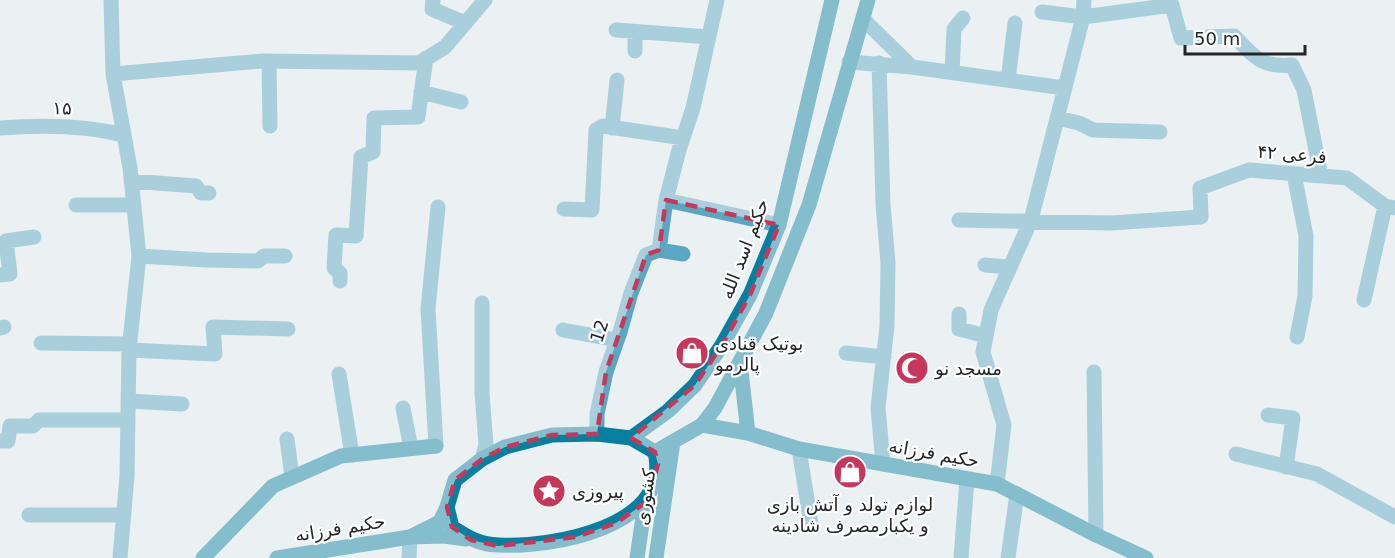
<svg xmlns="http://www.w3.org/2000/svg" width="1395" height="558" font-family="'DejaVu Sans',Cairo,sans-serif">
	<style>
		.lines { fill: none; stroke-linecap: round; stroke-linejoin: round }
		.street { stroke: #5ba7c2; stroke-width: 15 }
		.secondary { stroke: #07809f; stroke-width: 15 }
		.marked { fill: none; stroke: #c7375c; stroke-width: 4.5; stroke-dasharray: 12 8; stroke-linejoin: round }
		.labels { text-anchor: middle; dominant-baseline: central; stroke-width: 4.5; stroke-linejoin: round; paint-order: stroke }
		.street-label { font-size: 18px; fill: #232526; stroke: #fff }
		.poi-label { font-size: 18px; fill: #232526; stroke: #fff; text-anchor: start }
	</style>
	<rect width="100%" height="100%" fill="#ebf0f3"/>
	<g class="lines">
		<path class="street" d="M111 0 113 74 130 168 139 256 129 350 127 476 120 558
			M433 0 432 9 465 23
			M1042 12 1083 17 1172 5 1181 38 1234 36C1254 57 1262 68 1292 65L1304 90 1321 176
			M863 19 912 67
			M616 30 709 37
			M635 51V32
			M269 61 270 126
			M849 62 912 67 1064 88
			M879 63 883 204 888 263 887 326 878 408 883 464
			M952 72 954 29 963 18
			M113 74 262 61 419 63 445 47 485 0
			M1008 80 1015 23
			M421 92 461 102
			M1057 118 1079 123 1093 130 1160 132
			M0 128C41 125 83 125 123 135
			M612 128 617 80
			M1294 174 1306 236 1305 296 1297 337
			M131 181 196 186 201 193H209
			M666 200 779 225
			M76 205H134
			M564 209 592 210 596 130 603 126 683 138
			M959 220 1111 223 1201 217 1200 188 1249 170 1347 178 1385 206 1395 208
			M659 250 666 200 679 150 693 108 717 0
			M659 250 683 254
			M139 256 207 260 258 261 264 256H285
			M985 265 1009 267
			M0 275 10 274 6 241 34 237
			M340 281V273L334 268 336 235 356 236 361 157 373 152 374 118 418 117 426 58
			M1364 300 1385 206
			M959 314V329L986 336
			M0 328 4 327
			M563 330 617 340
			M41 343 130 344
			M129 350 215 354 213 327 288 329
			M846 353 884 357
			M1094 372 1096 535
			M339 374 352 455
			M128 401 182 404
			M403 408 411 448
			M1268 415 1293 418 1286 467
			M597 434V414L606 372 620 332 631 293 646 255 659 250
			M287 439 292 477
			M0 441H8L10 426H33L39 420H128
			M436 446 428 309 438 207
			M799 449 811 524
			M1236 454 1317 474 1395 517
			M482 459 486 445 482 393V303
			M997 484 1004 425 983 352 991 310 1031 220 1083 17 1084 0
			M29 515H124
			M409 558 410 537
			M961 558 967 479
			M1008 558 1017 494"/>
		<path class="secondary" d="M740 362 748 433
			M702 425 748 433 799 449 997 484 1096 535 1146 558
			M597 434 631 438 655 452C673 527 551 548 499 545 480 545 467 537 452 527L447 507 455 480 482 459 505 447 552 435Z
			M631 438 668 411 695 385 722 345 750 295 779 225 832 0
			M655 452 702 425 715 408 766 313 809 205 868 0
			M447 507 440 522 410 537 444 536 466 539
			M203 558 273 486 341 456 436 446
			M277 558 410 537
			M637 558 645 503
			M656 558 673 442"/>
	</g>
	<path d="M0 0H1395V558H0ZM666 200 779 225 750 295 722 345 695 385 631 438 655 452 658 464 651 490 645 503 616 523 576 537 498 546 471 540 452 527 447 507 455 480 482 459 505 447 552 435 597 434 606 372 646 255 659 250Z" fill="#ebf0f3" fill-opacity=".55" fill-rule="evenodd"/>
	<path class="marked" d="M666 200 779 225 750 295 722 345 695 385 631 438 655 452 658 464 651 490 645 503 616 523 576 537 498 546 471 540 452 527 447 507 455 480 482 459 505 447 552 435 597 434 606 372 646 255 659 250Z"/>
	<defs>
		<symbol id="shop-disc" viewBox="-11 -11 22 22"><circle r="9.5" fill="#c7375c" stroke="#fff"/><path d="M-5-2.5h2.3a2.7 3.5 0 0 1 5.4 0H5L5.5 6h-11ZM-1.5-2.5h3a1.5 2.3 0 0 0-3 0Z" fill="#fff"/></symbol>
		<symbol id="mosque-disc" viewBox="-11 -11 22 22"><circle r="9.5" fill="#c7375c" stroke="#fff"/><path d="M3.5-4.9A6 6 0 1 0 3.5 4.9A5 5 0 1 1 3.5-4.9Z" fill="#fff"/></symbol>
		<symbol id="sight-disc" viewBox="-11 -11 22 22"><circle r="9.5" fill="#c7375c" stroke="#fff"/><path d="M0-6L1.8-2.2L6-1.7L2.9 1.2L3.7 5.4L0 3.3L-3.7 5.4L-2.9 1.2L-6-1.7L-1.8-2.2Z" fill="#fff"/></symbol>
	</defs>
	<g fill-rule="evenodd">
		<use href="#shop-disc" x="673" y="334" width="38" height="38"/>
		<use href="#mosque-disc" x="893" y="349" width="38" height="38"/>
		<use href="#shop-disc" x="831" y="453" width="38" height="38"/>
		<use href="#sight-disc" x="530" y="472" width="38" height="38"/>
	</g>
	<g class="labels">
		<g class="street-label">
			<text transform="translate(62 108) rotate(1)">۱۵</text>
			<text transform="translate(1292 154) rotate(5)">فرعی ۴۲</text>
			<text transform="translate(744 249) rotate(-69)">حکیم اسد الله</text>
			<text transform="translate(599 331) rotate(-72)">12</text>
			<text transform="translate(934 453) rotate(10)">حکیم فرزانه</text>
			<text transform="translate(645 497) rotate(-82)">کشوری</text>
			<text transform="translate(340 528) rotate(-9)">حکیم فرزانه</text>
		</g>
		<g class="poi-label">
			<text x="715" y="343">بوتیک قنادی<tspan x="715" dy="21">پالرمو</tspan></text>
			<text x="935" y="368">مسجد نو</text>
			<text x="572" y="491">پیروزی</text>
			<text x="850" y="504" text-anchor="middle">لوازم تولد و آتش بازی<tspan x="850" dy="21">و یکبارمصرف شادینه</tspan></text>
		</g>
	</g>
	<path d="M1185 45v9h120v-9" fill="none" stroke="#232526" stroke-width="3"/>
	<text x="1194" y="45" font-size="18" fill="#232526" stroke="#ffffff" stroke-width="4.5" paint-order="stroke">50 m</text>
</svg>
